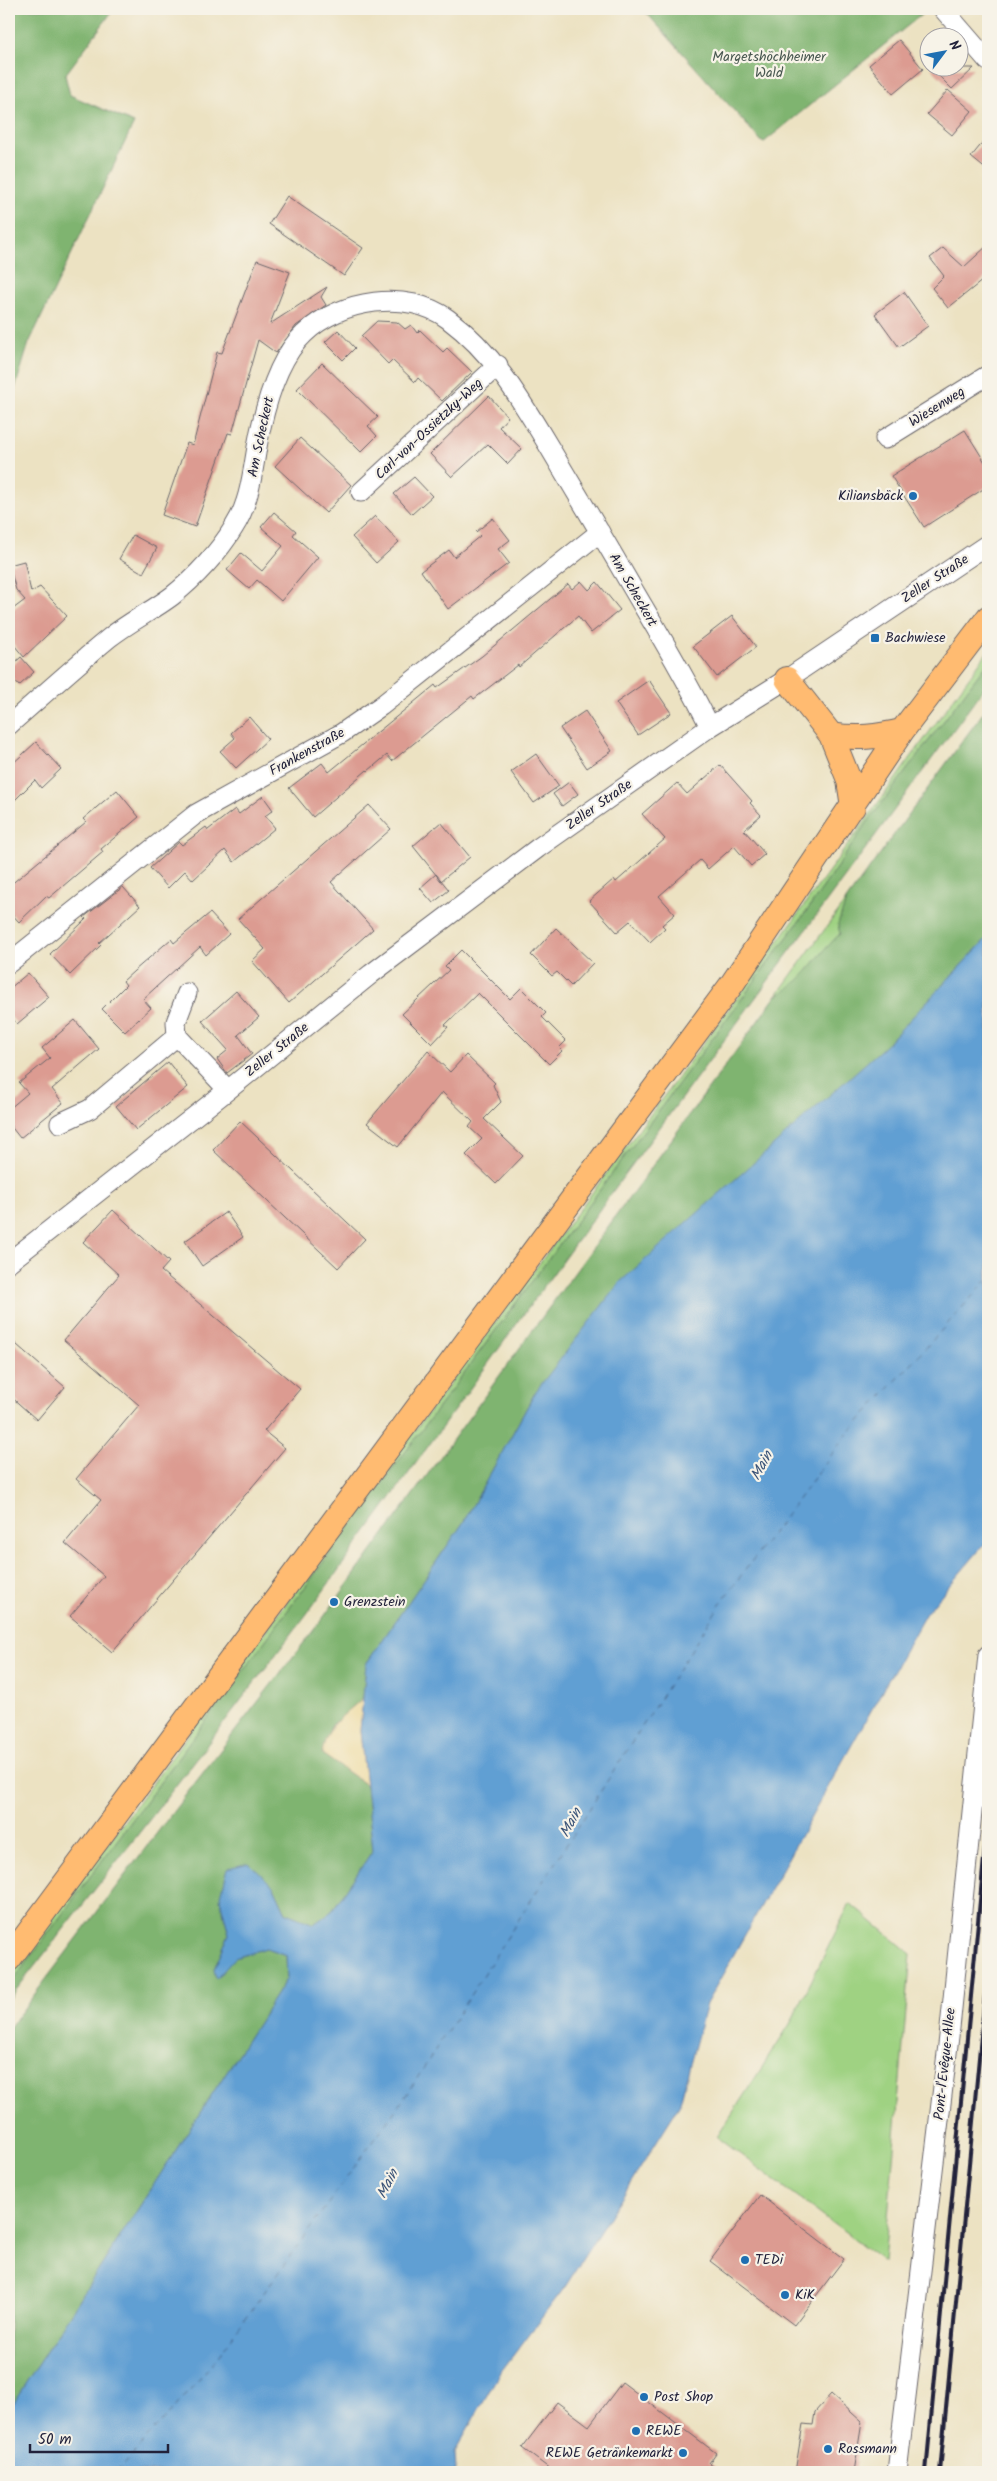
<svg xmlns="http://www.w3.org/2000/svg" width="997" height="2481" font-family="Kalam,sans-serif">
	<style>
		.green { fill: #9fd282; stroke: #607a5e }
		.forest { fill: #7fb470; stroke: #506b56 }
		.sand { fill: #eeda9e; stroke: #887e6c }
		.water { fill: #619fd3; stroke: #426087 }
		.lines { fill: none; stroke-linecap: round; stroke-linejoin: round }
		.ferry { stroke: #3b5478; stroke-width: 1; stroke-dasharray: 6 5; stroke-linecap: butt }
		.building { fill: #dc9b91 }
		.minor-casing { stroke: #69656a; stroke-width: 21 }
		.major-casing { stroke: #69656a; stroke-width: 26 }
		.minor { stroke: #fff; stroke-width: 19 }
		.major { stroke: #ffbb71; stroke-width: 24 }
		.rail { stroke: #22223b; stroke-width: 4 }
		.poi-dot { fill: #1f6fb2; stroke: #f7f3e8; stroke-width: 2 }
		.labels { text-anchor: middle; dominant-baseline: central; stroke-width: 4.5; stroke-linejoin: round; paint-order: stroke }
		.park-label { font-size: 14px; fill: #485750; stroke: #f7f3e8 }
		.street-label { font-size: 14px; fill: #22223b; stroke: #f7f3e8 }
		.poi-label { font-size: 14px; fill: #22223b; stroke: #f7f3e8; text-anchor: start }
		.water-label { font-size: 15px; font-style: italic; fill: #3b5478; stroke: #f7f3e8 }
	</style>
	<rect width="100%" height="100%" fill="#f7f3e8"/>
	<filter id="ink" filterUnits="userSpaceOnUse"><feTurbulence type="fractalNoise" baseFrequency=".02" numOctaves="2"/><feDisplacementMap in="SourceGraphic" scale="10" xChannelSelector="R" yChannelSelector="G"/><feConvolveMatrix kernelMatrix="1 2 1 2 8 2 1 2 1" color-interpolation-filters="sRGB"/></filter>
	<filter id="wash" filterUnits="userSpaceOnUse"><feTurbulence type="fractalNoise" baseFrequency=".0096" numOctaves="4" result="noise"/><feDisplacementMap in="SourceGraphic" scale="20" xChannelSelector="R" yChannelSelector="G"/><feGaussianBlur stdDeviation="1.12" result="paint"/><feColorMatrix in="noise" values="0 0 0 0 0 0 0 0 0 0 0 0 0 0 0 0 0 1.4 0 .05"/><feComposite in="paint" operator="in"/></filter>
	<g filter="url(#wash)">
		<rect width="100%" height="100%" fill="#ece2c2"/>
		<path class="green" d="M988 651V662L867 823 809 908 9 1986V1976L740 994Z
			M847 899 838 924 840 934C816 956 807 979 776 996Z
			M850 1903 911 1954 884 2262 717 2137 790 2024Z"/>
		<path class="forest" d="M9 9H114L65 75 70 95 134 123 29 343 9 408Z
			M643 9H924L926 11 763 143Z
			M988 662V683L621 1180 306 1615 161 1805 9 1999V1986L809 908 867 823Z
			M988 706V937L885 1046 536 1391 463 1523 366 1664 363 1698 331 1726 322 1754 366 1785 373 1850 332 1911 314 1924 286 1913 274 1887 220 1899 229 1934 214 1969 217 1978 234 1958 266 1948 286 1955 287 1978 9 2409V2028L191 1788 323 1618 776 996C807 979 816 956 840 934L838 924 847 899Z"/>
		<path class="sand" d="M363 1698 360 1731 366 1785 322 1754C326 1725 342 1717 363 1698Z"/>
		<path class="water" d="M988 937V1540L926 1613 706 2004 679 2106 565 2287 499 2374 455 2451 456 2472H9V2409L287 1978 286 1955 266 1948 235 1958 216 1979 214 1969 229 1934 220 1899 228 1868 249 1863 274 1887 286 1913 314 1924 332 1911 373 1850 360 1731 366 1664 463 1523 536 1391 620 1282 885 1046Z"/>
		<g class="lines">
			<path class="ferry" d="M117 2472 211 2366 407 2094 725 1597 844 1438 988 1279"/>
		</g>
		<g id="blocks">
			<path class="building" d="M899 40 923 69 893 94 869 65Z
				M931 68H974L952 89Z
				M948 90 972 111 952 135 927 114Z
				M988 136V171L971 157Z
				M287 196 363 248 344 276 269 224Z
				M988 245V276L948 308 932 288 944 276 930 258 943 248 964 267Z
				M257 260 290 272 270 324 327 287 321 297 326 305 296 326 276 353 258 340 232 434 228 433 195 527 162 515 187 443 193 445 217 352 222 353Z
				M904 292 928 326 899 347 875 314Z
				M377 321 397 322 405 329 411 325 417 333 420 330 443 352 447 348 472 372 442 401 418 378 415 382 392 360 388 364 361 336Z
				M338 330 355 348 343 360 325 342Z
				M322 363 378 417 368 426 377 436 361 452 297 389Z
				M489 396 508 417 499 427 522 449 508 464 488 444 452 477 430 454Z
				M965 430 988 467V486L924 527 891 476Z
				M300 438 351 485 326 513 275 466Z
				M414 477 432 496 412 514 394 494Z
				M274 512 296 531 293 535 318 557 281 601 257 580 249 589 227 570 241 553 262 571 283 546 261 527Z
				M375 516 399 542 376 563 352 537Z
				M493 518 510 540 498 549 509 563 448 609 421 571 449 550 454 557 480 536 476 532Z
				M133 535 157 548 143 573 119 559Z
				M24 561 31 592 40 587 67 616 24 657 9 639V612L25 600 16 590 9 565Z
				M581 581 589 590 597 582 620 610 591 633 578 616 519 667 518 665 474 699 472 696 392 761 387 755 368 771 367 770 313 817 289 788 322 763 329 772 435 685 437 688 482 656 568 584 572 589Z
				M732 616 756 647 717 677 693 646Z
				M21 657 34 672 19 686 9 674V668Z
				M649 680 671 713 638 735 616 703Z
				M585 711 612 751 587 768 560 728Z
				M249 717 268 739 236 768 220 751 235 738 231 733Z
				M36 742 61 769 41 788 35 780 9 806V767Z
				M536 754 559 786 534 803 511 772Z
				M720 765 752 801 750 803 761 815 744 830 765 854 751 866 734 846 708 869 700 860 659 896 675 914 662 925 665 928 650 942 630 921 617 932 589 901 614 879 616 882 665 839 642 814 677 783 687 794Z
				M569 782 578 794 562 806 553 794Z
				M117 790 139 817 101 849 103 852 49 898 46 896 19 922 9 911V886L86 822 83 819Z
				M263 796 273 810 265 816 275 828 234 862 225 850 193 880 185 871 168 888 150 868 179 842 182 845 206 827 208 830 235 809 239 814Z
				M369 805 391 829 331 882 373 929 289 1003 252 961 265 949 238 919Z
				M441 822 470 857 441 881 413 846Z
				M436 874 449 890 433 903 420 888Z
				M123 887 140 906 99 943 101 945 70 975 50 954 86 919 84 917Z
				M210 913 229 934 206 955 200 947 143 999 151 1008 125 1032 102 1009 126 985 123 981 134 971 171 939 174 943Z
				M556 928 593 963 571 986 557 972 552 976 531 955Z
				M461 950 510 999 521 988 546 1013 542 1017 566 1041 559 1048 562 1051 549 1064 478 993 445 1025 448 1027 432 1044 402 1014 449 970 445 966Z
				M28 973 49 997 17 1024 9 1015V989Z
				M236 991 259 1017 238 1035 252 1054 227 1073 217 1059 228 1050 202 1021Z
				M75 1020 99 1049 52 1089 63 1103 20 1138 9 1124V1109L28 1093 19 1083 50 1058 42 1048Z
				M428 1051 450 1072 466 1055 495 1083 493 1085 501 1102 484 1119 523 1156 496 1184 466 1155 482 1139 469 1127 473 1122 442 1092 398 1147 367 1123Z
				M168 1062 188 1087 136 1130 116 1106Z
				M240 1121 365 1239 338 1268 213 1150Z
				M113 1210 169 1262 161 1271 300 1389 264 1431 285 1448 112 1652 70 1616 104 1576 65 1543 101 1500 76 1479 139 1405 64 1340 119 1275 83 1242Z
				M226 1212 243 1237 202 1266 185 1241Z
				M9 1338 65 1387 37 1420 9 1395Z
				M760 2195 844 2259 794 2325 710 2261Z
				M622 2382 716 2453 709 2463 722 2472H554L522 2448 557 2402 589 2426Z
				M831 2394 862 2422 854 2472H795L803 2424 813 2425 815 2412Z"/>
		</g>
	</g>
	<g filter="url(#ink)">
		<use href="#blocks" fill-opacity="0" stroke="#69656a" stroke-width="1"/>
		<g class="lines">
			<defs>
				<path id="minor" d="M943 9 988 61
					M885 439 988 375
					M361 492 498 365
					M9 725C42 696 75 666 109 638 129 622 152 611 172 596 195 578 219 552 234 527 253 498 253 460 261 427 268 396 280 356 304 334 340 299 408 289 448 319 495 354 522 402 551 450 574 489 597 527 619 565 650 619 683 671 710 727
					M9 963 196 814 342 733 381 706 600 532
					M187 993 176 1022 177 1036 228 1090
					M60 1123 90 1109 177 1036
					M9 1262 228 1090 371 974 538 848 710 727 787 679 988 544
					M897 2472 950 2028 988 1655"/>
				<path id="major" d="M787 679 831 735 849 780 853 807
					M831 735C857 739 877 737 902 731
					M9 1959 732 984 902 731 988 618"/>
			</defs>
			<use href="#minor" class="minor-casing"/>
			<use href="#major" class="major-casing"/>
			<use href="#minor" class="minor"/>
			<use href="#major" class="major"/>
			<path class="rail" d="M926 2472 988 1816
				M940 2472 988 1962"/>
		</g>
	</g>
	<g class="poi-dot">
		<circle cx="913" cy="496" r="5"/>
		<rect x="870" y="633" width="10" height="10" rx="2.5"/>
		<circle cx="334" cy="1602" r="5"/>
		<circle cx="745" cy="2260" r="5"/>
		<circle cx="785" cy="2295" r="5"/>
		<circle cx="644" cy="2397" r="5"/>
		<circle cx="636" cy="2431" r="5"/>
		<circle cx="828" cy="2449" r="5"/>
		<circle cx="683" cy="2453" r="5"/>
	</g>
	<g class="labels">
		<g class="park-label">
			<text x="769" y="57">Margetshöchheimer<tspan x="769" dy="16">Wald</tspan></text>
		</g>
		<g class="street-label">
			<text transform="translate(937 407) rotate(-32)">Wiesenweg</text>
			<text transform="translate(429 429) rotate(-43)">Carl-von-Ossietzky-Weg</text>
			<text transform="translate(261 437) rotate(-78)">Am Scheckert</text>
			<text transform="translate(935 579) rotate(-33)">Zeller Straße</text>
			<text transform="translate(633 590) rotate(60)">Am Scheckert</text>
			<text transform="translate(307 752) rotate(-29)">Frankenstraße</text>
			<text transform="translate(599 805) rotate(-35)">Zeller Straße</text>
			<text transform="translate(277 1050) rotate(-39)">Zeller Straße</text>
			<text transform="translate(945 2064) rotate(-84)">Pont-l'Evêque-Allee</text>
		</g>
		<g class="poi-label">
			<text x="903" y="496" text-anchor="end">Kiliansbäck</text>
			<text x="885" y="638">Bachwiese</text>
			<text x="344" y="1602">Grenzstein</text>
			<text x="755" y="2260">TEDi</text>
			<text x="795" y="2295">KiK</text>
			<text x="654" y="2397">Post Shop</text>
			<text x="646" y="2431">REWE</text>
			<text x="838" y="2449">Rossmann</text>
			<text x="673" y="2453" text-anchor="end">REWE Getränkemarkt</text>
		</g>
		<g class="water-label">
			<text transform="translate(762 1466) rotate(-62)">Main</text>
			<text transform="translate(571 1823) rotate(-62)">Main</text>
			<text transform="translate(388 2184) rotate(-63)">Main</text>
		</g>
	</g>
	<rect width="997" height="2481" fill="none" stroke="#f7f3e8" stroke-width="30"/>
	<g transform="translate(944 52) rotate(58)"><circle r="24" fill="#f7f3e8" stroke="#a29fa3"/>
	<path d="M0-4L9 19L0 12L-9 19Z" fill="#1f6fb2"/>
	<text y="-8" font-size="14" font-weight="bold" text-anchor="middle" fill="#22223b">N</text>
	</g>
	<path d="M30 2444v8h138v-8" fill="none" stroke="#22223b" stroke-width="2.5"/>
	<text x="38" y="2444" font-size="15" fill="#22223b" stroke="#f7f3e8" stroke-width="4" paint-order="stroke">50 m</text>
</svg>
